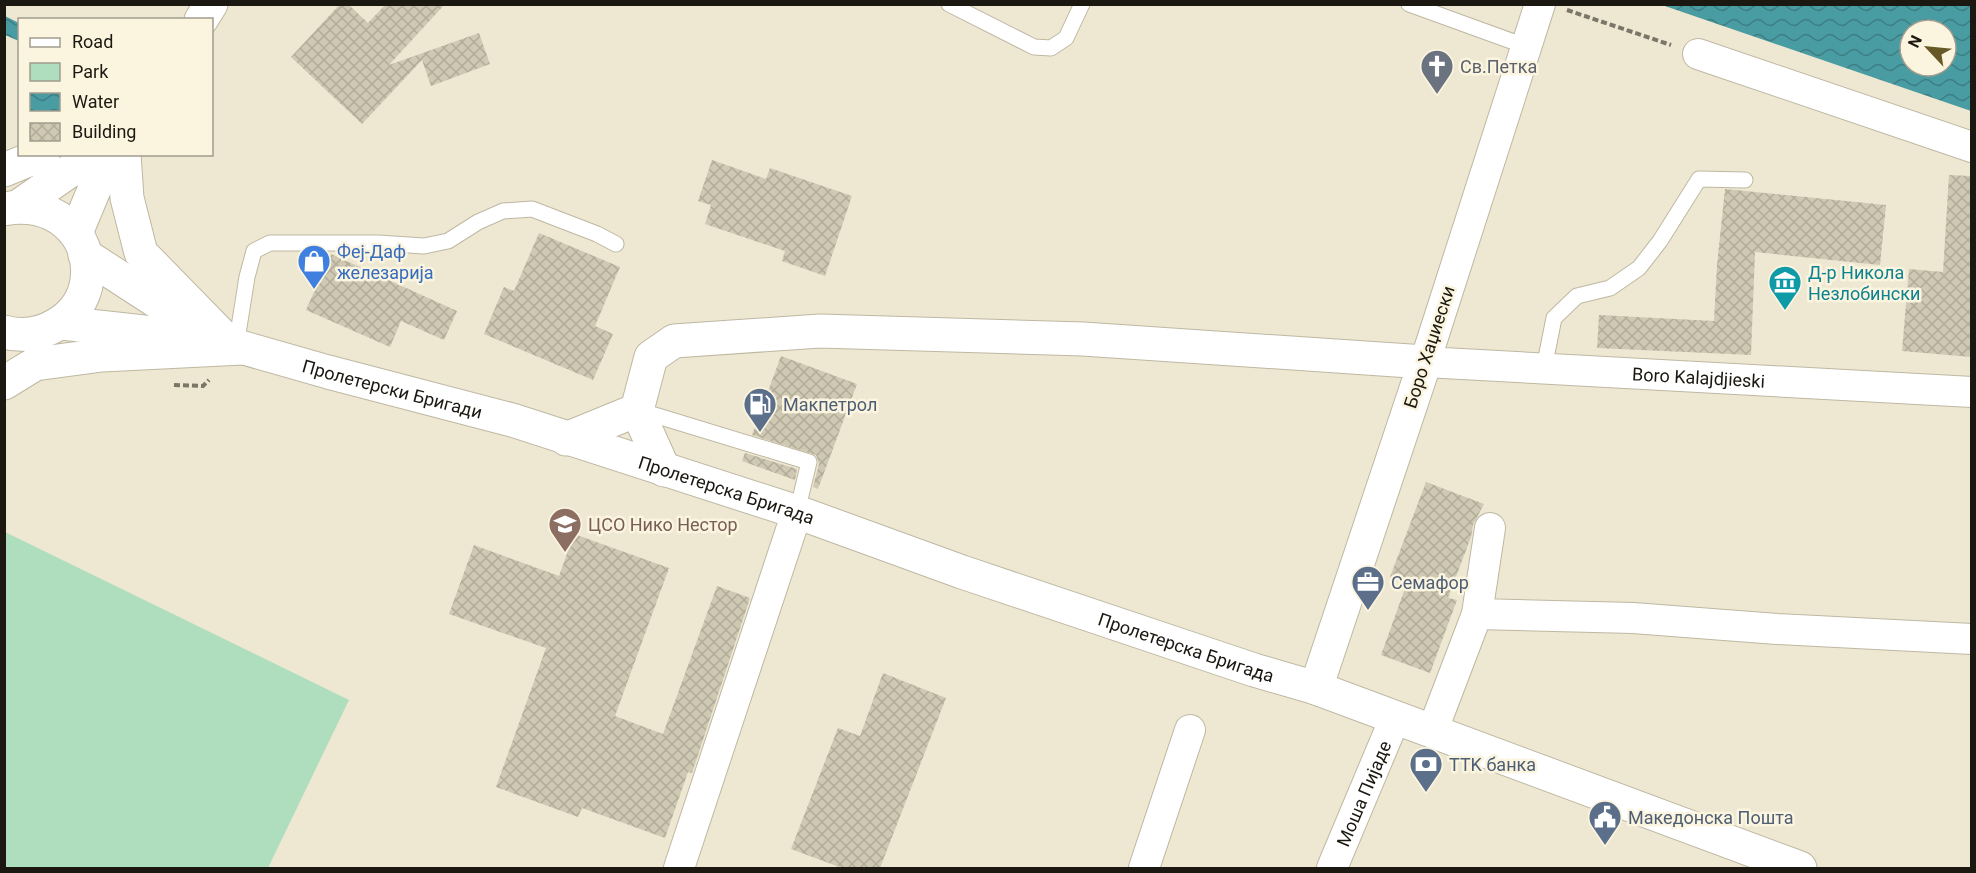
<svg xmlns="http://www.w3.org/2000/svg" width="1976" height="873" font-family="Roboto,sans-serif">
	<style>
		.green { fill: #afdebe }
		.water { fill: url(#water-waves); fill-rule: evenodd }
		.building { fill: url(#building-cross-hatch) }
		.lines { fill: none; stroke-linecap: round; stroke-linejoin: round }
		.lane-casing { stroke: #beb8a3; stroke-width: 17 }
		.street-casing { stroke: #beb8a3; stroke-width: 32 }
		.secondary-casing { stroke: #beb8a3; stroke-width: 35 }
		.primary-casing { stroke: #beb8a3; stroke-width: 35 }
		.path { stroke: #7b7668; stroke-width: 4; stroke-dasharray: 6 3; stroke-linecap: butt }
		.lane { stroke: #fff; stroke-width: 15 }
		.street { stroke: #fff; stroke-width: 30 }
		.secondary { stroke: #fff; stroke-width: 33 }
		.primary { stroke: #fff; stroke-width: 33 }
		.labels { text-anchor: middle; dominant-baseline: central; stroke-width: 5; stroke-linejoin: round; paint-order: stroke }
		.worship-label { font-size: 18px; fill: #5b616d; stroke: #fbf4df; text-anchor: start }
		.shop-label { font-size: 18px; fill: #366cbe; stroke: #fbf4df; text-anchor: start }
		.culture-label { font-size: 18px; fill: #0d838f; stroke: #fbf4df; text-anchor: start }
		.street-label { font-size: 18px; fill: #1b1811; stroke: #fbf4df }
		.service-label { font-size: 18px; fill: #4e5e75; stroke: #fbf4df; text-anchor: start }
		.education-label { font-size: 18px; fill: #785e54; stroke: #fbf4df; text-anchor: start }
	</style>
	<defs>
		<pattern id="water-waves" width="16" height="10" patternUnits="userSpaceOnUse" patternTransform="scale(1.5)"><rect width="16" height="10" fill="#499ca2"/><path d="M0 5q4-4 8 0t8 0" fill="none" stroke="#3c7e83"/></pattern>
		<pattern id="building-cross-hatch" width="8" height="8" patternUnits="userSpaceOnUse" patternTransform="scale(1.5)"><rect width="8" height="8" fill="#cfc8b3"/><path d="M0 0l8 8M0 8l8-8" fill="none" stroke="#b1ab99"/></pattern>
	</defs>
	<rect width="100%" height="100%" fill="#eee7d1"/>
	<path class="green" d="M5 532 349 700 268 868H5Z"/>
	<path class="water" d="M1662 5H1971V111ZM1910 30H1946V66H1910Z
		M5 16 19 23V41L5 35Z"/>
	<path class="building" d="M340 4H348L368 23 386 4H445L389 65 479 33 490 64 431 86 422 60 362 124 291 57Z
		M712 160 766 179 770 168 852 196 825 276 782 261 785 251 705 224 711 205 698 201Z
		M1949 175 1971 176V357L1902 351 1909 269 1943 272Z
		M1725 189 1886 205 1880 265 1755 252 1751 355 1597 348 1599 315 1714 321 1717 265Z
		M539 233 620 267 595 326 613 334 593 380 484 334 504 287 514 291Z
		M331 254 457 311 444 340 401 321 390 347 306 310Z
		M781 356 857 384 818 489 813 487 819 464 816 455 752 435Z
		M745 453 797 469 795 480 742 461Z
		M1426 482 1484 504 1473 525 1471 537 1448 598 1457 600 1430 673 1381 655 1407 583 1390 577Z
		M574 534 669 568 615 716 663 734 717 586 750 598 692 773 688 772 665 838 582 808 578 817 496 787 546 648 449 614 474 545 559 576Z
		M883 673 946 698 880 868H842L791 849 838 728 860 736Z"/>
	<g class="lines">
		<defs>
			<path id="lane" d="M949 4 1034 47 1051 48 1066 38 1082 4
				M1409 4 1525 46
				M236 346 247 277 254 251 270 243H378L424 246 448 241 478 222 503 211 532 209 597 234 616 244
				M1544 368 1554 318 1577 296 1610 288 1639 268 1660 241 1699 179 1745 180
				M638 410 809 462 797 512"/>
			<g id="street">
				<path id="s1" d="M1540 4 1425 362 1972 392"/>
				<path d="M1698 54 1972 147"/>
				<path d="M1477 614 1633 618 1777 629 1972 639"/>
				<path d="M1432 732 1477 614 1490 528"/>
				<path d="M679 868 797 512"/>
				<path d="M1144 868 1190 730"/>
				<path id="s2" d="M1332 868 1395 718"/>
			</g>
			<g id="secondary">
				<path d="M85 255 210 336"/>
				<path id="s3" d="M62 323 216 340 328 372 512 420 797 512 962 572 1254 670 1316 688 1800 868"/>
				<path d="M566 439 637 410"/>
				<path d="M664 470 637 410 651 357 674 341 820 331 1083 339 1425 362 1316 688"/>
			</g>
			<path id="primary" d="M201 20 211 4
				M124 154 127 198 141 253 230 344
				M4 170 43 154
				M19 206 94 154
				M4 209C50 199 93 231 87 280 82 319 40 342 4 332
				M76 233 109 154
				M4 383 35 364 102 355 242 348"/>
		</defs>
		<use href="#lane" class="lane-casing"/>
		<use href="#street" class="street-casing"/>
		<use href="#secondary" class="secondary-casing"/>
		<use href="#primary" class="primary-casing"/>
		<path class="path" d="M1567 10 1671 45
			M174 385 203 386 209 380"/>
		<use href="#lane" class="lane"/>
		<use href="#street" class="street"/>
		<use href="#secondary" class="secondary"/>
		<use href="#primary" class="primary"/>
	</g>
	<defs>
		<symbol id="church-pin" viewBox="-11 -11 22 30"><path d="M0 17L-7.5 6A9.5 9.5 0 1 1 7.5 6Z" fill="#6b7280" stroke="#fbf4df"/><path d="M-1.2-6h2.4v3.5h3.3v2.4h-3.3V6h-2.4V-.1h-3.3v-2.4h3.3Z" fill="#fff"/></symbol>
		<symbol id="shop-pin" viewBox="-11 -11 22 30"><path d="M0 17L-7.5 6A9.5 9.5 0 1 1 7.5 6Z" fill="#3f7fe0" stroke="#fbf4df"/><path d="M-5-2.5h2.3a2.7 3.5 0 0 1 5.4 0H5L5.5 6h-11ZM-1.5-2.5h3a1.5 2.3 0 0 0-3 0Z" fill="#fff"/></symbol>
		<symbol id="museum-pin" viewBox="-11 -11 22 30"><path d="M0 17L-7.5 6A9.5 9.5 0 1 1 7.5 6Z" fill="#0f9aa8" stroke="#fbf4df"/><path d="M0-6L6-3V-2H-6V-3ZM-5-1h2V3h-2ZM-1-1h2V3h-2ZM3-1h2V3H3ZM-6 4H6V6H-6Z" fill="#fff"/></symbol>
		<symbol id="fuel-pin" viewBox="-11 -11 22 30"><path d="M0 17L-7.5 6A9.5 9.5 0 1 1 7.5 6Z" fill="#5c6f8a" stroke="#fbf4df"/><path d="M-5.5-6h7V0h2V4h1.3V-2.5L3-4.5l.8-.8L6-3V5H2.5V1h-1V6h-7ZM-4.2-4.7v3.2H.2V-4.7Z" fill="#fff"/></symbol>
		<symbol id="school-pin" viewBox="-11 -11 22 30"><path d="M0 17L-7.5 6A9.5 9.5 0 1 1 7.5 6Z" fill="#8d6e63" stroke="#fbf4df"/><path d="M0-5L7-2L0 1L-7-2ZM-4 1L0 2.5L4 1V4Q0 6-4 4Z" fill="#fff"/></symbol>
		<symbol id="office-pin" viewBox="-11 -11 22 30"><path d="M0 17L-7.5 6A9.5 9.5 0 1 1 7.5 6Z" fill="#5c6f8a" stroke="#fbf4df"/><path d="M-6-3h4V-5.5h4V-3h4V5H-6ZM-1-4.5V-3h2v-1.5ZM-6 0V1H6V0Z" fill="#fff"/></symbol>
		<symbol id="bank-pin" viewBox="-11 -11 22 30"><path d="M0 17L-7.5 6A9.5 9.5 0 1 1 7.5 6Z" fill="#5c6f8a" stroke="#fbf4df"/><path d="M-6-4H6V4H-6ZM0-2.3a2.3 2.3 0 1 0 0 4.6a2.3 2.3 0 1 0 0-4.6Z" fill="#fff"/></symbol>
		<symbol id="civic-pin" viewBox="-11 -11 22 30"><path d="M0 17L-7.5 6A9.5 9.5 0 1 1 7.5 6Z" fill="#5c6f8a" stroke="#fbf4df"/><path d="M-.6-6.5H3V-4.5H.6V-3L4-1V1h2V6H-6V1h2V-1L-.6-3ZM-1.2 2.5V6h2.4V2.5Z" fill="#fff"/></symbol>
	</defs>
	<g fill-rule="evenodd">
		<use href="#church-pin" x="1418" y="47" width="38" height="52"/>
		<use href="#shop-pin" x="295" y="242" width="38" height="52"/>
		<use href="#museum-pin" x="1766" y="263" width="38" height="52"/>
		<use href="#fuel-pin" x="741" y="385" width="38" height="52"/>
		<use href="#school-pin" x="546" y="505" width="38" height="52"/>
		<use href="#office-pin" x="1349" y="563" width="38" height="52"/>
		<use href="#bank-pin" x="1407" y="745" width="38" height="52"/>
		<use href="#civic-pin" x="1586" y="798" width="38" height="52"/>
	</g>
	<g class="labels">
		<g class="worship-label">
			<text x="1460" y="66">Св.Петка</text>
		</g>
		<g class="shop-label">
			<text x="337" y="251">Феј-Даф<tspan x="337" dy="21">железарија</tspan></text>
		</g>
		<g class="culture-label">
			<text x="1808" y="272">Д-р Никола<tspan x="1808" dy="21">Незлобински</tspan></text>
		</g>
		<g class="street-label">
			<text transform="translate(1429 347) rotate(-72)">Боро Хаџиески</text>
			<text stroke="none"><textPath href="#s1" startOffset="650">Boro Kalajdjieski</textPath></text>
			<text stroke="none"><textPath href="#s3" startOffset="338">Пролетерски Бригади</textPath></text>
			<text stroke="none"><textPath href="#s3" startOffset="687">Пролетерска Бригада</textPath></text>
			<text stroke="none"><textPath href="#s3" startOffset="1173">Пролетерска Бригада</textPath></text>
			<text stroke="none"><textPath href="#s2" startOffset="81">Моша Пијаде</textPath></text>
		</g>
		<g class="service-label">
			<text x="783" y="404">Макпетрол</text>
			<text x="1391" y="582">Семафор</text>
			<text x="1449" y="764">TTK банка</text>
			<text x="1628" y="817">Македонска Пошта</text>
		</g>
		<g class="education-label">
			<text x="588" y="524">ЦСО Нико Нестор</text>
		</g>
	</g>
	<rect width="1976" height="873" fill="none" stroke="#1b1811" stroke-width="12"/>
	<rect x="18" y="18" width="195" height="138" fill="#fbf4df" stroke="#a19c8d" stroke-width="1.5"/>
	<rect x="30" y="38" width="30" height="9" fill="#ffffff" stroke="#a19c8d" stroke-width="1.5"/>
	<text x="72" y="48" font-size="18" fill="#1b1811">Road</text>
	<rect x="30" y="63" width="30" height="18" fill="#afdebe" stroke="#a19c8d" stroke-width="1.5"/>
	<text x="72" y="78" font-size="18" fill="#1b1811">Park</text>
	<rect x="30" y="93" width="30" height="18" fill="url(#water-waves)" stroke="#a19c8d" stroke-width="1.5"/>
	<text x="72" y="108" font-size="18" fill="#1b1811">Water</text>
	<rect x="30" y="123" width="30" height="18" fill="url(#building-cross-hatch)" stroke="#a19c8d" stroke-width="1.5"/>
	<text x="72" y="138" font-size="18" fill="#1b1811">Building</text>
	<g transform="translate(1928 48) rotate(296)"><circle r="28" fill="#fbf4df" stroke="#a19c8d" stroke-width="1.5"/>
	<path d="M0-4.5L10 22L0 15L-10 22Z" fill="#675926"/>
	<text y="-9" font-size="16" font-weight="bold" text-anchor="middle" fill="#1b1811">N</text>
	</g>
</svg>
